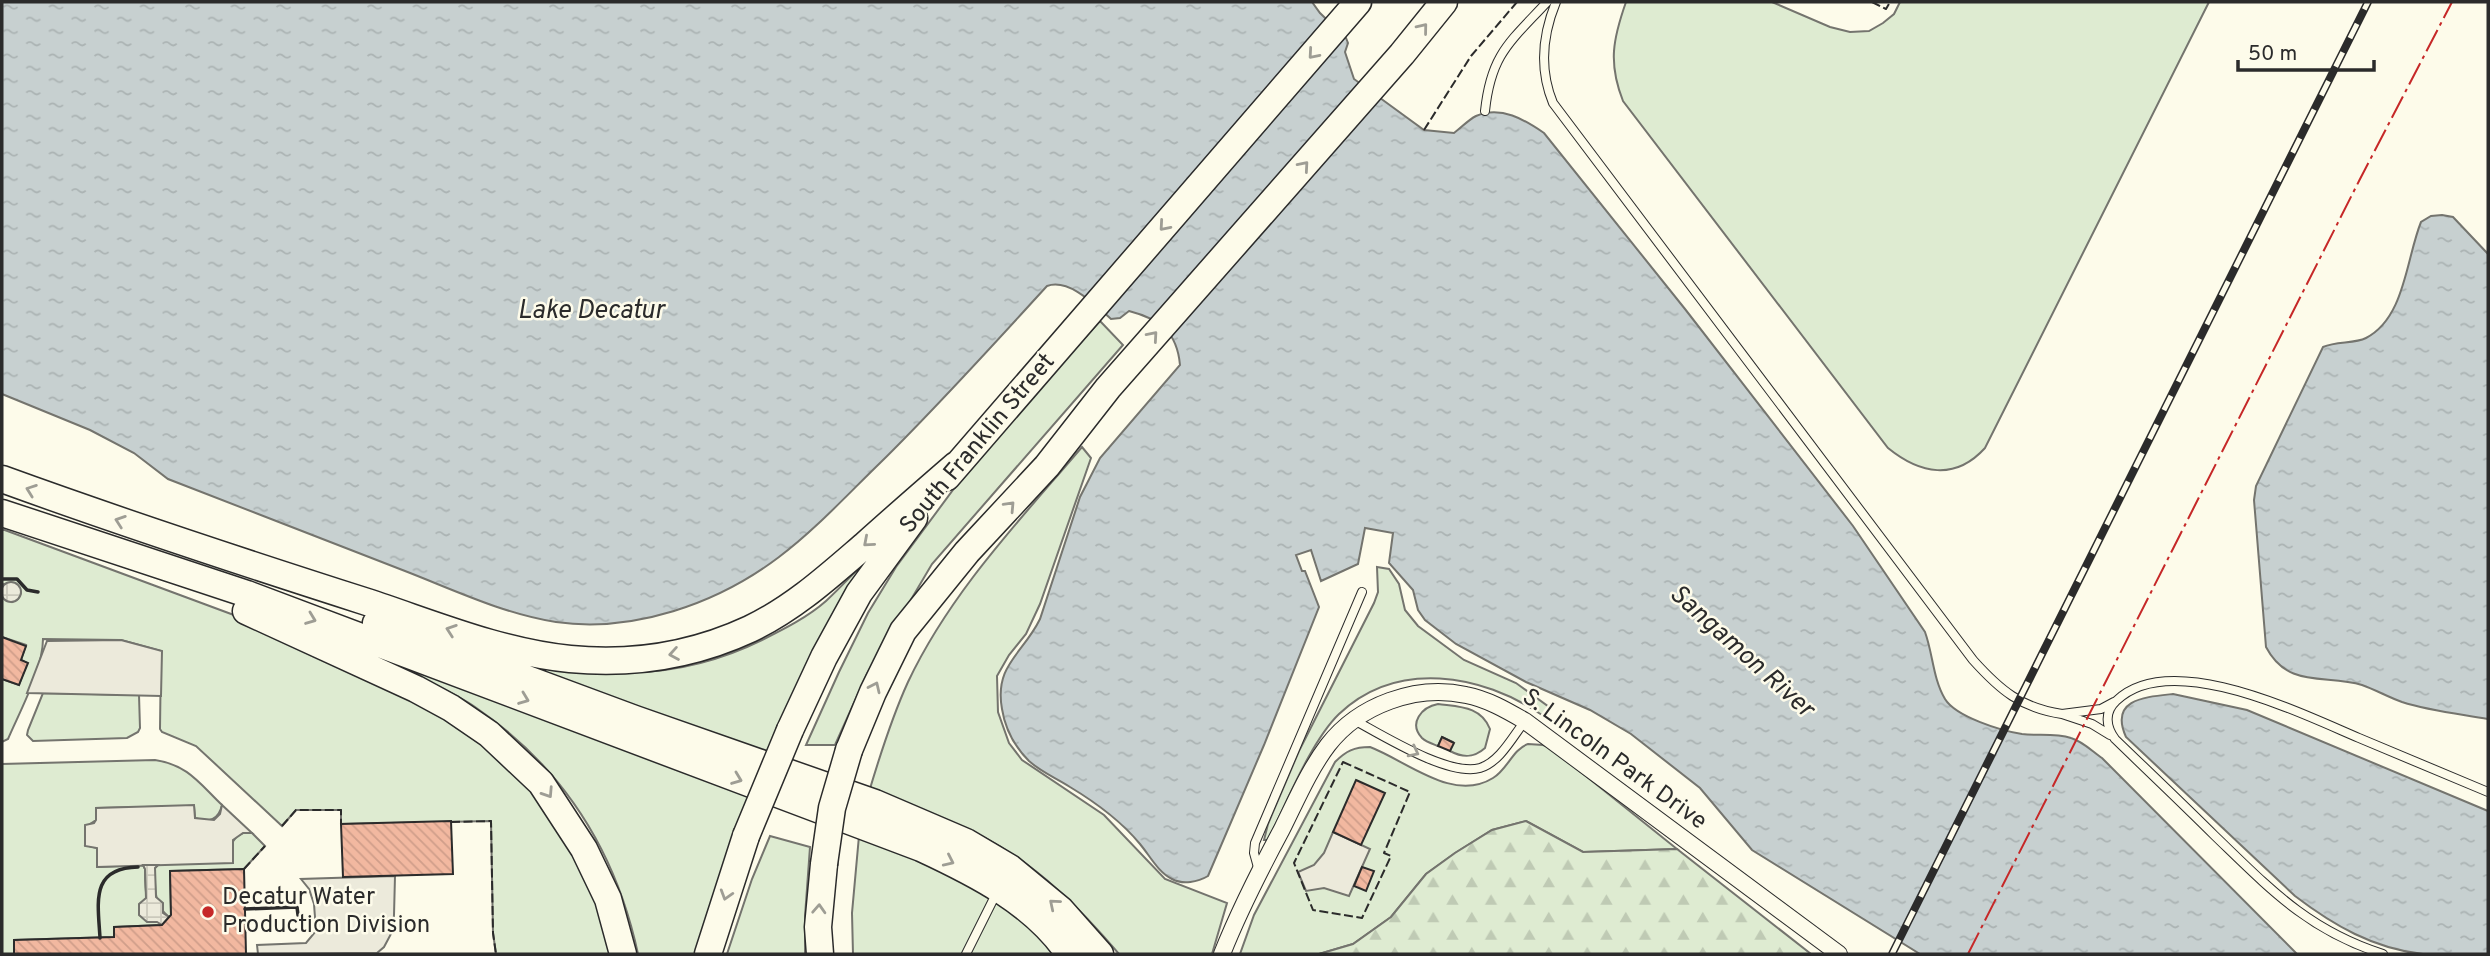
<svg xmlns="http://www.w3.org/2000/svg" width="2490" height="956" font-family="Overpass,sans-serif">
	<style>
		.grass { fill: #deebd1; stroke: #74746e; stroke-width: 2 }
		.forest { fill: url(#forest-firs); stroke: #74746e; stroke-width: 2 }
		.parking { fill: #eceadb; stroke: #74746e; stroke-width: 2 }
		.plaza { fill: url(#plaza-grid); stroke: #74746e; stroke-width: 2 }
		.water { fill: url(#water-ripples); stroke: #74746e; stroke-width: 2 }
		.building { fill: url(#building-back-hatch); stroke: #2b2b2b; stroke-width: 2 }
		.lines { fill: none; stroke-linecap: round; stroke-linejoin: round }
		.service-casing { stroke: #2b2b2b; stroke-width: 10 }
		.minor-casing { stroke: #2b2b2b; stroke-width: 18 }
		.primary-casing { stroke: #2b2b2b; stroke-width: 29 }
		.service { stroke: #fdfbea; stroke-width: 8 }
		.minor { stroke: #fdfbea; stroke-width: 16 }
		.primary { stroke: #fdfbea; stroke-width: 26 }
		.rail-casing { stroke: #2b2b2b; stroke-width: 8 }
		.rail { stroke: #fdfbea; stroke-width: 5; stroke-dasharray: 16; stroke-linecap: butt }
		.primary-bridge-casing { stroke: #2b2b2b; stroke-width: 29; stroke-linecap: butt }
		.primary-bridge { stroke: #fdfbea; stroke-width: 26 }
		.fence { stroke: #2b2b2b; stroke-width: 2; stroke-dasharray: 9 3.5; stroke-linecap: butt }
		.wall { stroke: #2b2b2b; stroke-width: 3.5 }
		.power { stroke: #c62828; stroke-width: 2; stroke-dasharray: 24 5 3.5 5; stroke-linecap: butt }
		.oneway { stroke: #9e9d94 }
		.poi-dot { fill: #c62828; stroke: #fdfbea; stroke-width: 2.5 }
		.labels { text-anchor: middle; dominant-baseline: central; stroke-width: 5; stroke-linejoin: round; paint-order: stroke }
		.street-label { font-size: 24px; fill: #2b2b2b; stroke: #fdfbea }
		.poi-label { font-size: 24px; fill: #2b2b2b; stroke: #fdfbea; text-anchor: start }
		.water-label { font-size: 26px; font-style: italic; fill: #2b2b2b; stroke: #fdfbea }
	</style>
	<defs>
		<pattern id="forest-firs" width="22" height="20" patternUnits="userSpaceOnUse" patternTransform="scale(1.75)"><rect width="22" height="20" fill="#deebd1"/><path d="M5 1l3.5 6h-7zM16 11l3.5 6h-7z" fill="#bfcab4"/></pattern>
		<pattern id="plaza-grid" width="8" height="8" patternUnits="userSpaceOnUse" patternTransform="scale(1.75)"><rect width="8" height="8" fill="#eceadb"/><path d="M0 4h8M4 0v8" fill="none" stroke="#cbc9bc"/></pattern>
		<pattern id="water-ripples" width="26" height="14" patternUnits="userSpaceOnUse" patternTransform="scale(1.75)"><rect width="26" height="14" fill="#c7d0d0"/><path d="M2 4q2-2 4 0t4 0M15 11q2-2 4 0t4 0" fill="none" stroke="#abb3b3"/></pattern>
		<pattern id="building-back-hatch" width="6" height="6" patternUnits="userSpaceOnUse" patternTransform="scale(1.75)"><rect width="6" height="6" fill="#f2b8a0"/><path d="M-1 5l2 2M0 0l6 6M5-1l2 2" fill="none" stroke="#d09e8a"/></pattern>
	</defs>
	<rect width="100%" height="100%" fill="#fdfbea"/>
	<path class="grass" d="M1626 2H1772L1830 27 1850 32 1869 31 1883 23 1894 14 1900 2H2209L1985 448C1955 481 1920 474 1888 448L1623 101C1608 63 1613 39 1626 2Z
		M1100 321 1123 345 932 564 867 674 835 745H806L839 672 868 613 896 567 981 452Z
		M1082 447 1091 458 1040 604 1026 634 1009 655 997 676 998 712 1009 743 1022 760 1104 815 1165 879 1227 903 1212 954H1119C1081 909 1038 866 985 838 951 820 905 806 869 792 880 755 892 717 908 682 950 593 1019 521 1082 447Z
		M2 529 250 621 431 708 515 769 581 858 615 954H496L493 933 491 821 341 824V810H296L282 826 196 746 162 732 160 729 161 651 121 640 43 639C43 669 20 711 8 739L2 742V679L19 685 27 663 21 660 26 645 2 637V596L12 602 18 599 21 593 19 587 4 584 2 587Z
		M860 567 866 571 767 755 502 659C596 676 673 684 762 640 784 629 808 617 826 601 838 590 849 578 860 567Z
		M1377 567 1389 569 1399 584 1405 610 1418 626 1464 660 1516 683 1549 707 1550 709 1542 715C1482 674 1397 659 1339 714 1311 741 1286 804 1268 840H1264L1268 824 1299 751 1374 603 1378 592Z
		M416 665 751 793 700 954H638C616 852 563 767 475 707 456 694 434 685 414 674Z
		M43 693 139 695 140 728 138 732 127 738 33 741 27 735 28 730Z
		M1438 704C1459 707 1481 706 1490 729L1485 748C1474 758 1463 758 1450 751L1453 742 1442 737 1438 746C1433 744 1426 742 1422 738 1408 723 1422 707 1438 704Z
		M1528 744 1543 745 1551 748 1677 849 1583 852 1526 821 1492 830 1455 853 1426 874 1391 917 1353 944 1319 954H1240L1254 915 1335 762C1346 751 1354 747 1370 747 1407 761 1453 803 1493 778 1507 770 1513 749 1528 744Z
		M155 760C188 765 199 783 222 805 219 819 209 824 195 818L194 806 96 808V820L90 824 85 845 97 848 98 867 143 865 145 869C145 889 145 912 162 925L115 927 114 937 14 940V954H2V764Z
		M243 833H252L265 846 244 869 170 871 171 915 169 917C153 905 155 886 155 868L158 865 232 843 237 836Z
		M770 836 810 847 805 916V954H727L752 879Z
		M859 836 963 878 1020 917 1057 954H853L852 913Z"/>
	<path class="forest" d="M1526 821 1583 852 1677 849 1811 954H1319L1353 944 1391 917 1426 874 1455 853 1492 830Z"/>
	<path class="parking" d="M121 640 162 651 161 696 27 693 47 641Z
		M194 805 195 818 214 820 220 814 222 805 252 833H243L233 840V863L97 867V848L85 846V825L94 823 96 820V808Z
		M1333 832 1370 849 1349 896 1324 888 1306 891 1298 872 1314 865 1324 853Z
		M395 876 394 915 392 932 384 947 377 953 258 954 257 945 306 943 316 931 314 904 309 889 301 879Z"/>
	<path class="plaza" d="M1 592a10 10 0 1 1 20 0a10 10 0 1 1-20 0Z
		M143 865H158L155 868 156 897 163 903V913L169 917 162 925 157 922H147L139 915V904L146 898 145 869Z"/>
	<path class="water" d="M2 2H1312L1320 13 1346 38 1348 43 1345 52 1354 79 1424 130 1454 133C1461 128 1468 120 1476 116 1501 105 1525 120 1544 133L1685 309 1853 526 1925 632C1933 654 1933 679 1945 699 1956 717 2002 731 2022 734 2038 736 2055 733 2071 738 2082 741 2092 751 2102 758L2297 954H1920L1752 850 1700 788 1631 734 1590 710 1526 682 1456 644 1425 620 1418 610 1413 590 1389 563 1393 533 1365 528 1358 564 1321 581 1311 550 1296 555 1302 571H1305L1319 607 1264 745 1208 876C1198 882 1183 885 1172 879 1158 872 1150 856 1140 844 1121 821 1095 802 1070 787 1056 778 1041 772 1029 761 1015 747 1005 728 1002 709 994 665 1023 654 1040 619L1080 497 1100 458 1180 365C1177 332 1160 319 1129 311L1120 318 1111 319C1095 305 1069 278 1047 286 992 346 938 406 880 463 847 495 815 530 779 557 717 604 633 633 556 622 504 614 454 590 405 571 326 540 247 510 168 479L134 453 90 430 2 394Z
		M2442 215 2453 217 2488 254V719C2460 714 2430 711 2402 702 2388 697 2376 690 2362 685 2325 674 2288 689 2266 647L2254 500 2256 486 2323 347C2337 341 2354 344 2366 338 2405 318 2406 259 2421 222L2431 216Z
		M2173 694 2247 710 2488 811V954C2467 954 2444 956 2423 954 2374 949 2333 925 2295 896L2126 737C2109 699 2145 697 2173 694Z"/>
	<path class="building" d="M2 637 26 646 21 660 28 663 19 685 2 679Z
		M1442 737 1454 743 1450 751 1438 746Z
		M1356 780 1385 793 1361 845 1333 832Z
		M451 821 453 874 343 877 341 824Z
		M1362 867 1374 871 1366 891 1354 886Z
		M244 869 246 954H14V940L114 937V927L162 925 171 915 170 871Z"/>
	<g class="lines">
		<defs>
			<path id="service" d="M1556 2C1542 36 1539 69 1553 103L1973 660C2000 690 2021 708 2062 714
				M1485 111C1491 54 1510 42 1547 2
				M1354 720C1382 735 1449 777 1480 768 1500 762 1513 736 1525 721
				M2110 735 2092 724 2062 714 2101 709 2114 702
				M1259 871 1254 853 1255 843 1362 592
				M966 954 996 894
				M2383 954C2308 930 2270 889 2215 836 2182 803 2148 771 2115 739 2106 727 2104 712 2116 701 2170 648 2302 714 2359 738 2402 756 2445 774 2488 792"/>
			<path id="minor" d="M1222 954C1239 911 1260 870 1282 829 1296 801 1309 770 1328 745 1359 705 1416 684 1466 695 1487 699 1506 710 1525 721L1839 954"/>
			<path id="primary" d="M947 477 1358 2
				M2 479C123 523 245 563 367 602 434 624 500 652 570 659 632 665 694 655 750 629 794 608 829 576 865 545 895 518 926 491 956 465
				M2 513 247 594 921 848C975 873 1035 903 1069 954
				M246 611 416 689 451 708 489 734 541 783 584 849 608 899 623 954
				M376 623 635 719 875 803 966 842 1010 868 1061 910 1100 954
				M790 730 824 657 859 593 914 518
				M849 750 873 692 903 631 967 552 1047 466 1108 388 1402 54 1444 2
				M708 954 746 836
				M820 954 818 927 824 864"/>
		</defs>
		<use href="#service" class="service-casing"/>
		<use href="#minor" class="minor-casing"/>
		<use href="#primary" class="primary-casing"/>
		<use href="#service" class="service"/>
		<use href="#minor" class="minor"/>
		<use href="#primary" class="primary"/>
		<defs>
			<path id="rail" d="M1892 954 2368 2"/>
		</defs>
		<use href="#rail" class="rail-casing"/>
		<use href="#rail" class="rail"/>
		<defs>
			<path id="primary-bridge" d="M746 836 790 730
				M824 864 832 808 849 750"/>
		</defs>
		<use href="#primary-bridge" class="primary-bridge-casing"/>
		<use href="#primary-bridge" class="primary-bridge"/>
		<path class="fence" d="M1872 2 1886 9 1890 2
			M1424 130 1471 56 1517 2
			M1343 762 1410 792 1384 853 1391 856 1362 918 1313 910 1294 863Z
			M451 822 491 821 493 933 496 954
			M282 826 296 810H341V824
			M244 869 265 846"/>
		<path class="wall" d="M2 579H17L27 590 38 592
			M245 909 297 907 298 915
			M100 938C98 902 90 868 138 867"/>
		<path class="power" d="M1968 954 2359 181 2452 2"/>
	</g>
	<defs><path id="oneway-chevron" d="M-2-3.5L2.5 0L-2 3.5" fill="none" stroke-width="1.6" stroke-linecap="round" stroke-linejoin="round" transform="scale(1.75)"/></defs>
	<g class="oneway">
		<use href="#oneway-chevron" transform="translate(1423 28) rotate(-51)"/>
		<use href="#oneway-chevron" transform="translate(1313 54) rotate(131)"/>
		<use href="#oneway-chevron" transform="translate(1304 166) rotate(-49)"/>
		<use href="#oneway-chevron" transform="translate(1164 226) rotate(131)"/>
		<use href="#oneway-chevron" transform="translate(1153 336) rotate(-49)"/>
		<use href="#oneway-chevron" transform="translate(31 490) rotate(-160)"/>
		<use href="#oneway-chevron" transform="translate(1010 506) rotate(-47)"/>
		<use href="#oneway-chevron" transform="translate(120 521) rotate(-161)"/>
		<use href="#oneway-chevron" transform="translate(868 542) rotate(139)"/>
		<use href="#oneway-chevron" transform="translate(311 619) rotate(21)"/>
		<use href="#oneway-chevron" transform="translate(451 630) rotate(-161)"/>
		<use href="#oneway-chevron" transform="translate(674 654) rotate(170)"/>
		<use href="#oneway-chevron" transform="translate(875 687) rotate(-65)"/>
		<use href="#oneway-chevron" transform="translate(524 699) rotate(21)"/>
		<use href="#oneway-chevron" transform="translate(1414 752) rotate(27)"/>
		<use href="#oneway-chevron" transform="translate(737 779) rotate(21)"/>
		<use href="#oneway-chevron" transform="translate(548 793) rotate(57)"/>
		<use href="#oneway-chevron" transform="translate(949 861) rotate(25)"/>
		<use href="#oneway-chevron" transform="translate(726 895) rotate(107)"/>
		<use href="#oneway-chevron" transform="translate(1054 904) rotate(-140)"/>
		<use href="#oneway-chevron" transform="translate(819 909) rotate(-87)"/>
	</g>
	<circle class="poi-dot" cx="208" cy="912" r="7"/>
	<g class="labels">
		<g class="street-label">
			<text transform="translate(978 444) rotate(-50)">South Franklin Street</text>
			<text transform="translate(1614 760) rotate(36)">S. Lincoln Park Drive</text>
		</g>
		<g class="poi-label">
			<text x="222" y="898">Decatur Water<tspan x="222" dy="28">Production Division</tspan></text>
		</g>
		<g class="water-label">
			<text x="591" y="311">Lake Decatur</text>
			<text transform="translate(1741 652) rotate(42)">Sangamon River</text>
		</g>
	</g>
	<rect width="2490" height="956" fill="none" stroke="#2b2b2b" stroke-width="7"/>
	<path d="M2238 60v10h136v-10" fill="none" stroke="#2b2b2b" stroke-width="3.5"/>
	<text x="2248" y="60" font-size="21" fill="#2b2b2b" stroke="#fdfbea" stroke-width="5" paint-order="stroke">50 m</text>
</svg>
